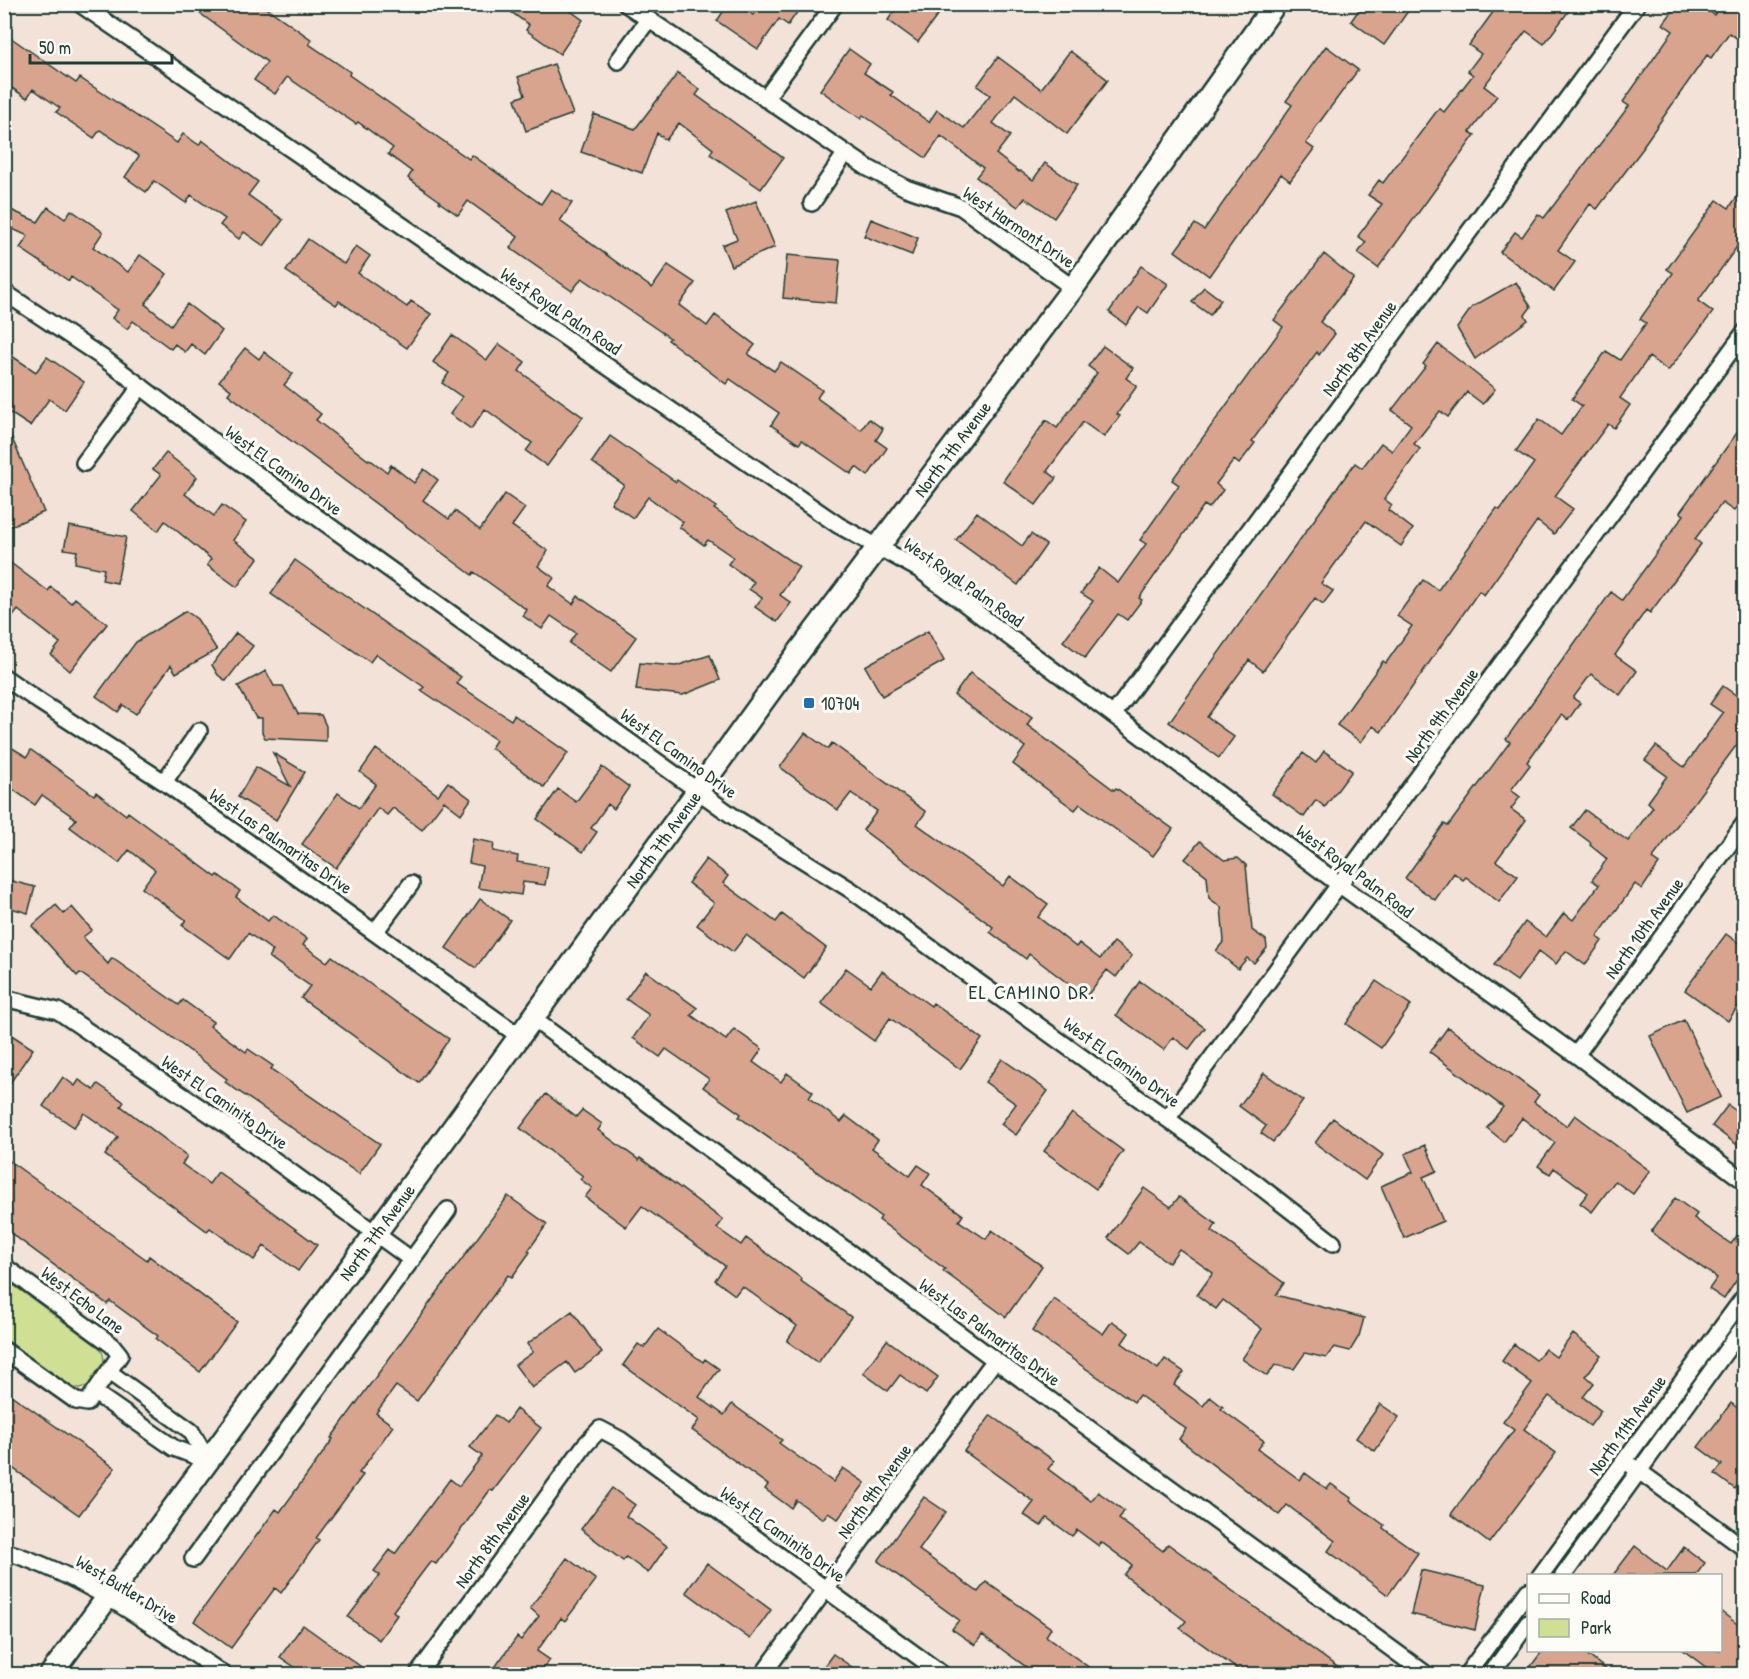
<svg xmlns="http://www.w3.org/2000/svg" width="1749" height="1679" font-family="'Patrick Hand',sans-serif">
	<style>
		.green { fill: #cfe094; stroke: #778e64; stroke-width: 1.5 }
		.building { fill: #d9a48e; stroke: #1f3d34; stroke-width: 1.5 }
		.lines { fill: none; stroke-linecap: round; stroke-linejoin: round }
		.street-casing { stroke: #1f3d34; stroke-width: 20 }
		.secondary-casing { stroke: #1f3d34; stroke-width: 26 }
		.street { stroke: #fdfcf7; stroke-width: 15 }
		.secondary { stroke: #fdfcf7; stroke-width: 21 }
		.poi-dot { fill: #1f6fb2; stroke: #fdfcf7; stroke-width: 2 }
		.labels { text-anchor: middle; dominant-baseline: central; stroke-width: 6; stroke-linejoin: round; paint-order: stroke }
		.street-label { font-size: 18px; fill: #1f3d34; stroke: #fdfcf7 }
		.poi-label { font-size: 18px; fill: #1f3d34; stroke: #fdfcf7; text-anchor: start }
		.neighbourhood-label { font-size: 20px; letter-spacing: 1.5px; fill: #1f3d34; stroke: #fdfcf7 }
	</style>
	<rect width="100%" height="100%" fill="#f2e2d8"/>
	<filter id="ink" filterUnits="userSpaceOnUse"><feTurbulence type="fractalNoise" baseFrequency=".0167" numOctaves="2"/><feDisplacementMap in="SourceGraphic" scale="12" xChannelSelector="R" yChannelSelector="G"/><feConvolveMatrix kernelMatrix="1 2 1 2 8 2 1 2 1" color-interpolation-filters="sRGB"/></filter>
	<g filter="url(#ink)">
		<path class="green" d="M5 1279 101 1349C111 1369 93 1391 72 1388L5 1339Z"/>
		<path class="building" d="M187 4H261L312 40 309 44 350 72 349 75 469 159 472 155 541 204 551 189 572 203 560 221 652 288 668 265 695 283 679 305 707 326 715 315 755 345 748 354 774 371 781 362 822 390 817 398 861 430 869 419 883 429 876 440 887 448 868 476 856 467 851 474 802 440 799 444 771 425 779 413 730 379 726 384 668 340 670 338 582 278 572 291 510 248 518 237 468 201 458 215 439 202 440 201 408 178 412 172 388 154 393 148 358 122 356 124 287 77 275 94 254 80 267 62Z
			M500 4H561L583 20 560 54 526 30 529 25Z
			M728 4H738L753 15 760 6 758 4H803L788 25 779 19 758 49 717 21Z
			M899 4H946L918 42 888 20Z
			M1363 4H1413L1384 45 1351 21Z
			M1499 4H1574L1544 44 1526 31 1484 86 1497 96 1470 132 1475 135 1378 268 1358 253 1366 242 1358 236 1382 204 1368 195 1379 180 1383 183 1439 108 1444 112 1473 75 1468 71 1481 54 1469 45Z
			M1678 4H1700L1714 15 1721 4H1744V43L1729 33 1711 58 1707 55 1643 146 1644 147 1597 209 1590 204 1558 250 1575 262 1554 291 1500 252 1515 232 1522 237 1538 214 1544 218 1629 106 1623 102 1673 31 1663 24Z
			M4 33 76 83 80 78 177 143 183 134 199 145 202 140 258 182 248 195 283 220 264 246 244 232 239 239 220 225 225 219 191 195 186 203 154 181 146 192 125 177 139 156 100 130 94 138 56 112 60 108 33 89 27 98 4 83Z
			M1326 46 1358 70 1313 131 1314 132 1306 143 1314 149 1290 181 1281 174 1209 276 1175 251 1195 224 1204 230 1292 105 1286 101Z
			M849 49 870 64 864 73 893 92 891 95 929 122 937 110 964 128 990 95 977 86 998 57 1041 89 1070 51 1108 80 1067 134 1015 94 993 123 1010 136 996 154 1019 172 1020 171 1033 180 1045 163 1077 185 1054 218 1025 198 1018 207 992 189 976 177 983 168 941 136 926 158 863 115 861 119 820 90Z
			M554 64 573 114 526 131 515 99 525 95 518 77Z
			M678 73 700 90 696 95 783 158 761 189 710 154 713 149 679 123 666 140 657 133 642 173 581 152 594 114 635 129Z
			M1744 187V237L1698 301 1713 312 1668 371 1649 357 1620 398 1630 405 1614 428 1608 424 1555 496 1573 509 1554 534 1537 521 1484 595 1479 591 1381 732 1373 726 1361 742 1337 725 1383 661 1386 663 1412 626 1397 616 1423 580 1438 590 1497 508 1500 510 1534 463 1516 451 1539 419 1561 435 1582 406 1572 399 1606 351 1620 360 1646 323 1640 319 1673 273 1667 269 1717 200 1729 208Z
			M756 201 775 247 731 266 722 245 737 239 726 213Z
			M4 207 38 222 48 207 65 219 71 210 103 232 93 247 128 272 140 255 167 274 145 304 171 325 187 304 222 331 205 355 191 344 185 352 175 344 171 349 133 321 127 329 112 318 118 310 71 277 69 281 20 248 28 236 4 225Z
			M871 219 918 238 912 255 864 236Z
			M308 239 344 264 356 246 370 256 358 273 407 307 411 301 431 314 407 348 339 301 336 305 286 271Z
			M1324 254 1354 278 1320 322 1335 334 1319 355 1317 352 1252 441 1255 443 1239 464 1234 460 1216 484 1223 490 1209 508 1204 505 1139 598 1142 600 1127 620 1118 614 1085 658 1063 641 1093 601 1081 593 1099 568 1118 583 1146 544 1140 540 1179 485 1172 480 1283 327 1274 320Z
			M787 255 840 260 836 303 783 298Z
			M1141 266 1168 284 1148 313 1139 307 1126 325 1109 312Z
			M1516 282 1531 307 1525 315 1528 320 1475 359 1457 328 1472 307Z
			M1204 287 1221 300 1210 315 1192 302Z
			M452 335 487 360 499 344 525 362 519 371 583 417 547 466 526 451 532 443 485 409 471 429 450 414 462 397 442 383 449 373 433 362Z
			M1438 344 1495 389 1483 404 1467 392 1448 417 1440 411 1414 444 1420 449 1384 499 1392 505 1388 510 1413 529 1401 546 1366 521 1321 583 1333 591 1323 604 1315 598 1263 671 1249 660 1207 717 1234 737 1219 758 1169 722 1355 463 1362 468 1381 443 1392 451 1411 425 1392 410 1426 366 1423 364Z
			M1103 346 1133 368 1126 378 1137 386 1117 414 1120 416 1104 437 1083 422 1047 471 1056 478 1036 505 1003 481 1046 420 1057 428 1097 373 1088 366Z
			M245 348 259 359 264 352 293 374 284 385 321 414 316 420 368 460 369 459 387 472 391 465 414 483 424 469 438 480 423 500 449 519 455 511 480 530 505 494 525 508 512 526 548 551 538 566 554 578 548 586 573 604 578 596 636 637 611 672 569 643 576 633 551 616 542 629 523 616 527 610 474 572 472 575 228 394 231 390 219 381Z
			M4 351 36 372 47 357 84 382 65 410 49 399 30 426 4 409Z
			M4 420 44 512 9 527 4 515Z
			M1744 423V496L1734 511 1722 503 1695 539 1701 544 1650 613 1646 610 1615 655 1637 671 1620 695 1591 674 1573 698 1580 703 1568 720 1561 715 1527 762 1530 765 1511 790 1520 797 1511 809 1526 820 1496 861 1518 876 1499 902 1466 877 1463 880 1454 873 1435 900 1405 878 1444 824 1448 826 1510 742 1506 739 1611 592 1622 600 1684 515 1680 512Z
			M610 436 676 482 677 480 716 507 714 509 799 567 780 595 791 603 777 622 755 607 762 598 749 589 754 582 728 564 733 557 708 540 704 545 679 527 683 522 648 497 633 518 611 503 624 485 592 462Z
			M166 453 197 477 185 494 214 516 222 505 246 522 233 540 258 558 237 587 207 565 211 559 165 521 158 531 133 511 161 475 153 469Z
			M977 512 1022 546 1031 534 1046 545 1018 585 956 540Z
			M69 526 126 537 117 583 102 580 104 569 75 563 77 551 64 549Z
			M4 558 48 591 51 587 71 603 75 598 107 624 70 671 51 655 60 643 18 610 4 628Z
			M295 560 461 677 456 683 511 720 514 715 568 753 544 787 491 748 496 740 421 690 424 687 376 654 370 662 271 594Z
			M186 611 197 619 217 650 176 673 171 665 136 714 123 705 118 712 96 696 136 642Z
			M928 631 944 661 882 696 865 666Z
			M236 633 253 646 226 681 218 675 212 665Z
			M710 655 720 680 683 695 636 690 640 663 676 666Z
			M266 671 274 686H283L298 714 321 715 326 726V741L265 738 262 732V718H256L238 686Z
			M970 673 1032 717 1027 725 1114 790 1116 788 1173 829 1153 856 1080 804 1075 810 1013 764 1025 747 954 695Z
			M1723 686 1744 701V735L1652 859 1659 864 1642 889 1635 884 1597 937 1602 941 1585 965 1566 951 1556 964 1539 951 1517 981 1494 965 1525 922 1546 937 1564 913 1573 920 1599 885 1592 880 1607 859 1590 845 1591 843 1571 828 1585 810 1628 841 1653 807 1648 802 1667 776 1645 760 1656 746 1684 767 1723 713 1710 704Z
			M805 733 828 749 832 743 926 812 917 824 1003 886 1010 876 1048 904 1038 917 1076 947 1079 943 1100 959 1114 942 1132 956 1116 977 1107 970 1086 997 1029 954 1026 959 990 932 993 927 863 830 877 811 851 793 838 810 780 767Z
			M4 743 27 757 31 750 94 795 96 792 126 815 128 812 216 877 218 875 240 891 236 897 268 921 273 915 307 939 303 945 327 962 332 956 397 1004 449 1039 419 1083 301 998 310 986 269 957 273 951 248 933 230 959 182 925 186 920 142 888 155 870 129 850 119 863 70 827 76 819 42 795 35 805 4 783Z
			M376 749 438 795 448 782 471 799 461 814 444 801 422 830 393 808 387 815 378 808 336 868 302 844 338 793 359 808 376 784 360 772Z
			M1324 751 1352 771 1325 807 1316 800 1304 817 1272 794 1303 753 1316 763Z
			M273 753 305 772 276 820 238 797 256 767 290 786Z
			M602 767 629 787 614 809 608 804 591 828 597 832 583 852 537 819 558 789 576 802Z
			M473 839 494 843 493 851 518 856 517 862 548 867 545 885 523 882 521 895 478 888 482 866 469 863Z
			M1200 841 1224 860 1238 858 1246 865 1252 930 1266 940 1267 948 1254 963 1247 958 1238 969 1216 951 1224 941 1221 907 1209 898 1207 876 1185 859Z
			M706 859 728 876 723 883 776 922 782 914 826 948 804 978 746 935 733 952 697 925 714 903 688 883Z
			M4 879 35 887 28 913 4 906Z
			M480 899 510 920 476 968 446 948Z
			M56 905 64 914 72 907 92 930 83 937 108 964 112 958 179 1005 183 1000 213 1022 210 1026 246 1052 248 1049 273 1066 271 1069 380 1144 359 1174 225 1082 227 1079 162 1030 80 973 77 976 32 926Z
			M1726 934 1744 947V997L1728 1021 1685 990Z
			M846 968 871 986 882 971 931 1006 933 1003 982 1039 960 1069 890 1018 874 1041 821 1003Z
			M646 971 697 1008 691 1015 726 1040 734 1029 762 1049 753 1062 781 1082 787 1073 813 1092 809 1098 841 1122 846 1116 878 1140 872 1148 910 1176 918 1165 930 1173 922 1185 963 1215 959 1221 986 1239 992 1230 1042 1266 1006 1317 943 1271 945 1269 879 1220 881 1217 739 1117 741 1114 703 1087 709 1079 666 1049 660 1057 633 1038 649 1015 626 999Z
			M1140 981 1205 1028 1189 1049 1173 1037 1164 1050 1116 1015Z
			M1376 981 1411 1005 1381 1048 1346 1024Z
			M1684 1020 1721 1097 1687 1113 1650 1036Z
			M1448 1027 1539 1095 1534 1102 1567 1126 1575 1115 1650 1171 1633 1194 1615 1181 1592 1212 1580 1203 1588 1193 1554 1168 1550 1174 1538 1166 1555 1143 1522 1118 1504 1142 1487 1128 1503 1107 1430 1052Z
			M4 1030 33 1049 4 1092Z
			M1002 1059 1048 1091 1016 1135 1001 1124 1016 1104 985 1082Z
			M1264 1073 1303 1101 1273 1142 1261 1133 1266 1126 1239 1106Z
			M63 1077 75 1086 79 1080 94 1090 98 1084 124 1102 121 1106 187 1156 182 1164 209 1184 218 1172 317 1245 298 1271 264 1246 254 1260 210 1228 207 1231 163 1199 105 1155 118 1137 84 1113 74 1127 43 1106Z
			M546 1094 576 1117 582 1110 602 1124 598 1130 639 1160 640 1158 723 1220 717 1228 741 1245 746 1238 802 1279 801 1281 851 1317 818 1363 787 1341 797 1326 742 1286 735 1295 715 1280 725 1266 642 1206 626 1227 585 1197 592 1188 580 1179 583 1176 520 1128Z
			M1728 1105 1744 1117V1150L1712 1126Z
			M1072 1113 1123 1151 1096 1189 1044 1151Z
			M1333 1118 1383 1155 1365 1180 1315 1143Z
			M1425 1145 1437 1171 1423 1177 1443 1221 1404 1238 1381 1186 1413 1172 1405 1154Z
			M4 1157 147 1260 149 1256 237 1322 200 1372 156 1339 158 1336 110 1301 107 1304 4 1228Z
			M1144 1188 1171 1207 1179 1197 1216 1224 1212 1231 1284 1283 1276 1295 1364 1318 1359 1336 1350 1351 1334 1347 1326 1358 1305 1353 1294 1369 1275 1365 1267 1376 1242 1359 1262 1329 1223 1300 1216 1309 1197 1295 1213 1273 1179 1249 1169 1263 1139 1242 1129 1254 1108 1238Z
			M508 1196 547 1224 528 1251 530 1252 512 1277 508 1275 417 1401 396 1386 376 1413 393 1426 359 1473 363 1475 316 1538 319 1540 281 1593 275 1588 231 1648 194 1621 276 1509 280 1512 333 1439 331 1438Z
			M1675 1198 1697 1214 1694 1218 1731 1244 1744 1226V1269L1724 1299 1709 1289 1717 1278 1651 1232Z
			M1054 1299 1103 1334 1112 1321 1129 1333 1122 1343 1158 1369 1165 1359 1184 1372 1174 1385 1203 1406 1210 1397 1223 1407 1221 1409 1264 1441 1258 1449 1300 1480 1305 1473 1327 1489 1331 1484 1351 1498 1350 1500 1384 1525 1383 1528 1418 1553 1388 1595 1328 1551 1335 1541 1287 1505 1279 1515 1179 1439 1186 1429 1139 1395 1134 1402 1032 1331Z
			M572 1311 602 1353 575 1373 567 1362 532 1388 515 1365 533 1352 527 1344Z
			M658 1329 703 1362 705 1359 719 1369 699 1397 724 1415 732 1404 782 1440 779 1443 833 1482 843 1468 865 1483 838 1519 828 1512 823 1519 796 1500 791 1508 765 1489 768 1485 692 1430 699 1420 623 1365 638 1344 644 1348Z
			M1573 1334 1601 1355 1586 1376 1594 1383 1583 1397 1601 1411 1590 1426 1549 1396 1524 1429 1556 1453 1489 1543 1451 1514 1514 1430 1503 1422 1532 1383 1502 1361 1514 1344 1536 1360 1545 1349 1556 1357Z
			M887 1340 938 1377 926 1394 900 1375 888 1391 863 1373Z
			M4 1390 115 1468 79 1515 4 1462Z
			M1731 1403 1744 1413V1476L1735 1489 1715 1474 1722 1465 1698 1447Z
			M1380 1404 1399 1417 1375 1451 1356 1438Z
			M516 1409 541 1428 493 1491 490 1490 436 1564 431 1561 393 1611 397 1615 379 1640 348 1617 380 1575 374 1571 390 1550 395 1554 450 1479 459 1486 482 1456 470 1447 495 1415 506 1423Z
			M991 1415 1054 1461 1048 1469 1091 1501 1098 1492 1124 1511 1119 1519 1163 1551 1168 1544 1347 1674H1244L1180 1628 1186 1621 1124 1575 1132 1565 1101 1542 1099 1546 1077 1530 1072 1536 1047 1518 1041 1526 1024 1515 1034 1502 964 1451Z
			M612 1488 635 1505 626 1516 667 1546 648 1573 626 1557 623 1561 581 1529Z
			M924 1497 946 1512 919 1550 978 1592 986 1582 1051 1628 1046 1636 1098 1674H1036L982 1635 975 1645 952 1629 959 1620 878 1561Z
			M1635 1546 1667 1571 1684 1547 1705 1563 1696 1575H1613Z
			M567 1558 596 1580 565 1621 561 1618 537 1651 550 1660 539 1674H490L517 1637 521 1640 539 1616 530 1608Z
			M707 1563 771 1610 750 1639 686 1592Z
			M1421 1570 1485 1585 1475 1630 1411 1614Z
			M1720 1611 1744 1629V1662L1735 1674H1715L1683 1650H1720Z
			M303 1625 371 1674H305L280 1657Z
			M1543 1650H1581L1612 1674H1525Z
			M833 1654 862 1674H818Z"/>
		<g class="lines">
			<defs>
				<path id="street" d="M80 4 838 525 920 570 1340 885 1576 1055 1744 1181
					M626 4 868 168 906 188 961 207 1073 288
					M618 61 648 20
					M765 99 835 4
					M812 203 845 154
					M4 292 106 360 243 464 737 819 851 890 1253 1181 1333 1243
					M84 463 141 386
					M4 677 40 702 164 782 519 1036
					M1113 715 1637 4
					M164 782 199 731
					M375 932 411 884
					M4 998 58 1011 226 1125 412 1260
					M532 1018 991 1357 1426 1674
					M1576 1055 1744 824
					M1167 1119 1744 333
					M4 1266 112 1345 120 1355 87 1403 76 1401 4 1350
					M109 1372 191 1431 208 1461
					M95 1393 174 1448 208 1461
					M1632 1466 1744 1548
					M4 1551C86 1576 154 1626 223 1674
					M193 1559 448 1210
					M1540 1576 1744 1297
					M1563 1576 1744 1326
					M418 1674 585 1445 600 1429 621 1440 942 1674
					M763 1674 995 1360
					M1467 1674 1528 1591
					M1491 1674 1528 1623"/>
				<g id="secondary">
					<path id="s1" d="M51 1674 445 1139 784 672 1073 288 1275 4"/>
				</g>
			</defs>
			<use href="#street" class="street-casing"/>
			<use href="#secondary" class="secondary-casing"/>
			<use href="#street" class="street"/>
			<use href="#secondary" class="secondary"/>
		</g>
	</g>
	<rect class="poi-dot" x="803" y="697" width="12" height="12" rx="3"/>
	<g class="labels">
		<g class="street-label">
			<text transform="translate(1019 227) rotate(34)">West Harmont Drive</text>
			<text transform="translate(561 311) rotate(34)">West Royal Palm Road</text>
			<text transform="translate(1359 348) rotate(-54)">North 8th Avenue</text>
			<text stroke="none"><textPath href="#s1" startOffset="1521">North 7th Avenue</textPath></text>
			<text transform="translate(284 470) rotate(36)">West El Camino Drive</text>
			<text transform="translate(964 582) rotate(35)">West Royal Palm Road</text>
			<text transform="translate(1441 715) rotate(-54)">North 9th Avenue</text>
			<text transform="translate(679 753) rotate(36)">West El Camino Drive</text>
			<text stroke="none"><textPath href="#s1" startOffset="1035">North 7th Avenue</textPath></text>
			<text transform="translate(281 841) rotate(35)">West Las Palmaritas Drive</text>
			<text transform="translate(1355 871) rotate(37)">West Royal Palm Road</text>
			<text transform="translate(1644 928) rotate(-54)">North 10th Avenue</text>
			<text transform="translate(1122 1062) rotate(36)">West El Camino Drive</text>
			<text transform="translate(225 1102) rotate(35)">West El Caminito Drive</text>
			<text stroke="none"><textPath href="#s1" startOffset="549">North 7th Avenue</textPath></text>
			<text transform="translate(83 1300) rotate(37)">West Echo Lane</text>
			<text transform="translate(990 1332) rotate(36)">West Las Palmaritas Drive</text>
			<text transform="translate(1627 1425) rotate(-54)">North 11th Avenue</text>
			<text transform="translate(874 1491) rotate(-54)">North 9th Avenue</text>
			<text transform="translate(783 1534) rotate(36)">West El Caminito Drive</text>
			<text transform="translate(492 1540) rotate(-54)">North 8th Avenue</text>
			<text transform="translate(127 1589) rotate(31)">West Butler Drive</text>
		</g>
		<g class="poi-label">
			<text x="821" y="703">10704</text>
		</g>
		<g class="neighbourhood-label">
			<text x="1032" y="991">EL CAMINO DR.</text>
		</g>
	</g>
	<rect width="1749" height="1679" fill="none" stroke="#fdfcf7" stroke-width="24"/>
	<rect x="12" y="12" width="1725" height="1655" fill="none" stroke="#1f3d34" stroke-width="2" filter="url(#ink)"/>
	<rect x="1527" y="1574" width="195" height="78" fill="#fdfcf7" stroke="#a4b0a9" stroke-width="1.5"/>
	<rect x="1539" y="1594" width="30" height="9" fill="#fdfcf7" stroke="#a4b0a9" stroke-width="1.5"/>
	<text x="1581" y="1604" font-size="18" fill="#1f3d34">Road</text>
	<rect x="1539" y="1619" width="30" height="18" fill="#cfe094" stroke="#a4b0a9" stroke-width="1.5"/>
	<text x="1581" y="1634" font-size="18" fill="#1f3d34">Park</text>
	<path d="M30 54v9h142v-9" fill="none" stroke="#1f3d34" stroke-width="3"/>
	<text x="39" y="54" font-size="18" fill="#1f3d34" stroke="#fdfcf7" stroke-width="4.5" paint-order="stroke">50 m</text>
</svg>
